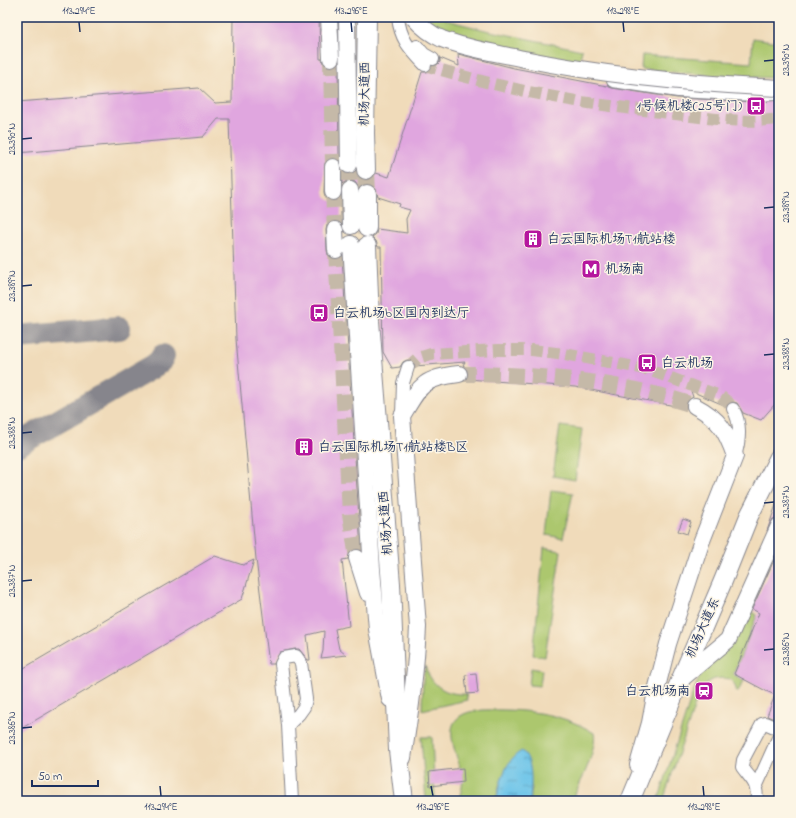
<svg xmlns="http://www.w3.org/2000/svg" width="796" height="818" font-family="'Indie Flower','LXGW WenKai TC',sans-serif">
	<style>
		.grass { fill: #acc76e; stroke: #647b66 }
		.water { fill: url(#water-ripples); stroke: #447aa4 }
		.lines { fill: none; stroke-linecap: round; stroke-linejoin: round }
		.taxiway { stroke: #86858c; stroke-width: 24 }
		.building { fill: #e0a6df }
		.minor-tunnel { stroke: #c5b9a8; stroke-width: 12; stroke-dasharray: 12 6; stroke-linecap: butt }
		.major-tunnel { stroke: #c5b9a8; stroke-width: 16; stroke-dasharray: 16 8; stroke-linecap: butt }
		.highway-tunnel { stroke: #c5b9a8; stroke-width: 18; stroke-dasharray: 18 9; stroke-linecap: butt }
		.minor-casing { stroke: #86858c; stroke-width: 14 }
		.major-casing { stroke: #86858c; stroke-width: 18 }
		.highway-casing { stroke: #86858c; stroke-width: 20 }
		.minor { stroke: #fff; stroke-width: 12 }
		.major { stroke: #fff; stroke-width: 16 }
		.highway { stroke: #fff; stroke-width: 18 }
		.major-bridge-casing { stroke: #86858c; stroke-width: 18; stroke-linecap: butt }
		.major-bridge { stroke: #fff; stroke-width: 16 }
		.ticks { fill: none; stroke: #1b2f5e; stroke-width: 1.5 }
		.labels { text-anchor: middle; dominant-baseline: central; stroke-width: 3; stroke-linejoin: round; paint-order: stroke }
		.street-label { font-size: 13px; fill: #1b2f5e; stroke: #fcf5e5 }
		.poi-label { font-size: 13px; fill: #1b2f5e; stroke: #fcf5e5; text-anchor: start }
		.neatline { fill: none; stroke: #1b2f5e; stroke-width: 1.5 }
		.ticks-label { font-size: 10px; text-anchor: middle; fill: #1b2f5e }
	</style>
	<defs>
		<pattern id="water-ripples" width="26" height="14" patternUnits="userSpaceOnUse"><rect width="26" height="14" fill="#6cc4e9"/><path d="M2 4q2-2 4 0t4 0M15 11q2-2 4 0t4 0" fill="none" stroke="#58a0c0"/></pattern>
	</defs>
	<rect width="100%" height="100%" fill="#fcf5e5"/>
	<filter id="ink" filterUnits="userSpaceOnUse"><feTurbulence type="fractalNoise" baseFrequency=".025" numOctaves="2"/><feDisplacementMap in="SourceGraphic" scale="8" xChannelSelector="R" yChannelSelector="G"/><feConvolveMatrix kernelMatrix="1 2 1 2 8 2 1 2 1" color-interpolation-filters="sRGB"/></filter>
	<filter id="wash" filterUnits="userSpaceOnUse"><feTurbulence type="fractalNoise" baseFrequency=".012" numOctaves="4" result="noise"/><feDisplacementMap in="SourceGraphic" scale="16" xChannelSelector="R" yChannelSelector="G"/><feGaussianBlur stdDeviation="0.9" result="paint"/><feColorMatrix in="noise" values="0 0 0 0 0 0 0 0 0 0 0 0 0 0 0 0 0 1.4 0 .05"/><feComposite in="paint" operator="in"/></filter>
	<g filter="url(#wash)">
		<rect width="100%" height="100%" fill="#f0dbba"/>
		<path class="grass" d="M419 17H446V20L485 30 582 50 579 64 448 35Z
			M753 38 779 42V78L718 76 641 69 642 55 751 63Z
			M560 426 582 429 575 480 553 476Z
			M551 490 573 493 563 538 546 535Z
			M544 548 561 551 545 657 533 655Z
			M746 609 757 615 734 674 744 681 737 693 735 685 730 679C716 677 709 679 700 690L663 801H658L693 692 704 667Z
			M425 666C432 686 445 695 466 694L467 700 422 710 423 679Z
			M531 668 542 670 540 686 529 685Z
			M483 710C521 709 561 712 594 733 598 749 579 785 572 801H530L532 787 508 765 499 786 496 801H459C459 795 462 791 462 786 463 782 462 777 461 773 458 754 440 725 464 714 470 711 477 711 483 710Z
			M421 737H432L435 801H426Z"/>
		<path class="water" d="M522 751C534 760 531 787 530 801H496C500 784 505 759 522 751Z"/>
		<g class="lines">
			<path class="taxiway" d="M17 337 119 328
				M17 445 154 366 160 361 163 356"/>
		</g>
		<g id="blocks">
			<path class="building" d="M233 17H319L320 59H322L323 63 327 67H332L338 64 339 160 333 158 328 159 325 163 324 192 325 197 329 200 333 201 337 200 341 197V223L334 221 330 222 327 225 326 230 327 250 328 255 332 259H337L342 257 361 550 354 549 350 552 348 559 342 560 349 626 335 629 339 649 346 655 321 658 323 651 324 631 307 635 310 660H308L299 649H295L280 652 274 664H269L256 559 236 339 229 119H218L203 137 17 153V102L199 88 215 103 232 102Z
				M458 54 514 68 607 86 612 88 677 98 755 102 779 100V390L775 404 761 420 743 413 737 403 730 402 726 406 691 391 693 397 687 401 686 408 575 387 467 379 468 373 467 368 463 365 465 362 415 366 413 362 407 360 403 362 400 367 392 368 383 352 381 247H378L376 241 372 237 376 234 377 229 407 233 406 219 410 210 399 207 400 204 378 197 376 189 372 185 367 184 362 185 359 188 355 182 350 181 345 182 342 184V172L350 174 356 171 357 176 361 179 366 180 372 179 376 173 389 177 422 72H427L430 70 432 66 437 65 440 62V58L459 66Z
				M778 499 779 517 773 519 767 531Z
				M683 519 691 522 687 534 678 531Z
				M779 549V721L767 716 775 695 766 691 734 674 759 613 752 609Z
				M215 556 243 565 254 560 242 599 17 731V672Z
				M476 674 478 693 467 694 465 675Z
				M463 768 464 782 430 786 429 772Z"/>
		</g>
	</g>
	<g filter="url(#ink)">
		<use href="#blocks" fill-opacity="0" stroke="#86858c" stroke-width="1"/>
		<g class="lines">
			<path class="minor-tunnel" d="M425 65C476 81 529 93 582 102 608 106 634 109 661 112 699 117 740 124 779 119
				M408 367 418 358 431 354 498 350H532L565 354 646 369 720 396 728 402 733 409"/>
			<path class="major-tunnel" d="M331 58 333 167
				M349 165 350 190
				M333 192 335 230
				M336 250 350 514 357 558
				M459 374C535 374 623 381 695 406"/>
			<path class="highway-tunnel" d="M366 170 367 194"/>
			<defs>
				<path id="minor" d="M398 17C400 39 410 49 425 65
					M417 46 424 54 433 59
					M613 81 678 91 755 95 775 94
					M733 409C742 424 740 440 735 456
					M402 415 403 383 408 367
					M288 725 299 714 304 707 306 699 301 663 296 656 284 658 281 664 288 725 292 801
					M756 787 779 736
					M757 801C757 781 752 781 742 767L743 760 762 724 765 723 779 729"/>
				<path id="major" d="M329 17 331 58
					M347 17 349 165
					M333 167V192
					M350 190 351 226
					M335 230 336 250
					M351 244 372 569 377 629 390 699
					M357 558 368 593
					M680 680 728 640 779 526
					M403 758C410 715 416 671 418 627L402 416C420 386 422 378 459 374
					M638 765 650 723 656 691 668 644 701 543 735 456C726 431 720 419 695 406"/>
				<path id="highway" d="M366 170 365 133 367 17
					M367 228V194
					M367 246 370 321 391 584 398 750 404 801
					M630 801 674 695 723 581 749 516 779 457"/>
			</defs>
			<use href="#minor" class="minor-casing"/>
			<use href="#major" class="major-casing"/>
			<use href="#highway" class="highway-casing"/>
			<use href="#minor" class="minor"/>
			<use href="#major" class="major"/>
			<use href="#highway" class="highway"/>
			<defs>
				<path id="major-bridge" d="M413 17C421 26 430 34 442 39 468 49 497 53 524 59 608 76 693 84 779 88"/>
			</defs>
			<use href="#major-bridge" class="major-bridge-casing"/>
			<use href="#major-bridge" class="major-bridge"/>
		</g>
	</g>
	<path class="ticks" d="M79 22 80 32M351 22 352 32M623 22 624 32M764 61 774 60M22 139 32 138M764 208 774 207M22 286 32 285M764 355 774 354M22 433 32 432M764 503 774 502M22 581 32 580M764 650 774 649M22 728 32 727M160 786 161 796M431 786 433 796M703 786 704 796"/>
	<defs>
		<symbol id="bus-square" viewBox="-11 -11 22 22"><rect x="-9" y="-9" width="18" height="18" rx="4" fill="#b5179e" stroke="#fcf5e5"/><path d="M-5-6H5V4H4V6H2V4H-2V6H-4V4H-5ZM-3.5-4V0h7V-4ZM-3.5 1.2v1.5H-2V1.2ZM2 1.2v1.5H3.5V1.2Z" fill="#fff"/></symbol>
		<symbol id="building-square" viewBox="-11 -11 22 22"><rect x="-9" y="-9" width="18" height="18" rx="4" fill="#b5179e" stroke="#fcf5e5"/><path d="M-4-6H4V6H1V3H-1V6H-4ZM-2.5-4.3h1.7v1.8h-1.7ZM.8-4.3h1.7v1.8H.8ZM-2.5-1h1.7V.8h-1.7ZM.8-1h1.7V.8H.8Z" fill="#fff"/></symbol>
		<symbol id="metro-square" viewBox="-11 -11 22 22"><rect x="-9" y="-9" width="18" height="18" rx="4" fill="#b5179e" stroke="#fcf5e5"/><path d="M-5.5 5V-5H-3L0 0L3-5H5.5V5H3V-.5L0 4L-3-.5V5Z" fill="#fff"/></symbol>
		<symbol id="station-square" viewBox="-11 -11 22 22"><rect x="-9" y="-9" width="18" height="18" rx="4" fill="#b5179e" stroke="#fcf5e5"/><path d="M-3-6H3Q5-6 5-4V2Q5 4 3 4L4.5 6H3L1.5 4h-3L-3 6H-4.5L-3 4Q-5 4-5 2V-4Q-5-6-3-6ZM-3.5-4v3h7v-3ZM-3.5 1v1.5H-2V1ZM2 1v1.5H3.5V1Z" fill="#fff"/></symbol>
	</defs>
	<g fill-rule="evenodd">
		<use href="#bus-square" x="745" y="95" width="22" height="22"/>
		<use href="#building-square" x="522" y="228" width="22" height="22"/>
		<use href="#metro-square" x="580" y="258" width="22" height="22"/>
		<use href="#bus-square" x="308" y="302" width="22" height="22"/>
		<use href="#bus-square" x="636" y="352" width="22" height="22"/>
		<use href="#building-square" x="293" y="436" width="22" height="22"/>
		<use href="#station-square" x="693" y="680" width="22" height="22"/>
	</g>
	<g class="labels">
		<g class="street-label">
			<text transform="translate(365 94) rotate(-89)">机场大道西</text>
			<text transform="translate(386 523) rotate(-94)">机场大道西</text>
			<text transform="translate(703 628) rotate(-66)">机场大道东</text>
		</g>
		<g class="poi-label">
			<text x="742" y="106" text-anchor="end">1号候机楼(25号门)</text>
			<text x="547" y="239">白云国际机场T1航站楼</text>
			<text x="605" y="269">机场南</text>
			<text x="333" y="313">白云机场b区国内到达厅</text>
			<text x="661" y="363">白云机场</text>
			<text x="318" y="447">白云国际机场T1航站楼B区</text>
			<text x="690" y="691" text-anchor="end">白云机场南</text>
		</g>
	</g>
	<rect width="796" height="818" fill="none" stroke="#fcf5e5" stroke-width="44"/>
	<path d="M32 780v6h66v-6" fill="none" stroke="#1b2f5e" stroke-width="2"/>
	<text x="38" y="780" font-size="12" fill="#1b2f5e" stroke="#fcf5e5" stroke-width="3" paint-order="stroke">50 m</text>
	<rect x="22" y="22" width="752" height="774" class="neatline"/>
	<g class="ticks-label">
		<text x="79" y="14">113.294°E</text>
		<text x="351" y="14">113.296°E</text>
		<text x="623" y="14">113.298°E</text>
		<text transform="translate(785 60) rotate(-90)" y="4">23.390°N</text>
		<text transform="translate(11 139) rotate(-90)" y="4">23.390°N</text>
		<text transform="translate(785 207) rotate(-90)" y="4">23.389°N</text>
		<text transform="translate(11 286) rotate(-90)" y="4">23.389°N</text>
		<text transform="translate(785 354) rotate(-90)" y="4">23.388°N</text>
		<text transform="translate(11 433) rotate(-90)" y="4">23.388°N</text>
		<text transform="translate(785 502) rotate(-90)" y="4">23.387°N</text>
		<text transform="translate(11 581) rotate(-90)" y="4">23.387°N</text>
		<text transform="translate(785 649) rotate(-90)" y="4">23.386°N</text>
		<text transform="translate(11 728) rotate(-90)" y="4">23.386°N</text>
		<text x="161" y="810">113.294°E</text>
		<text x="433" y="810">113.296°E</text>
		<text x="704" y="810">113.298°E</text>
	</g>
</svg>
